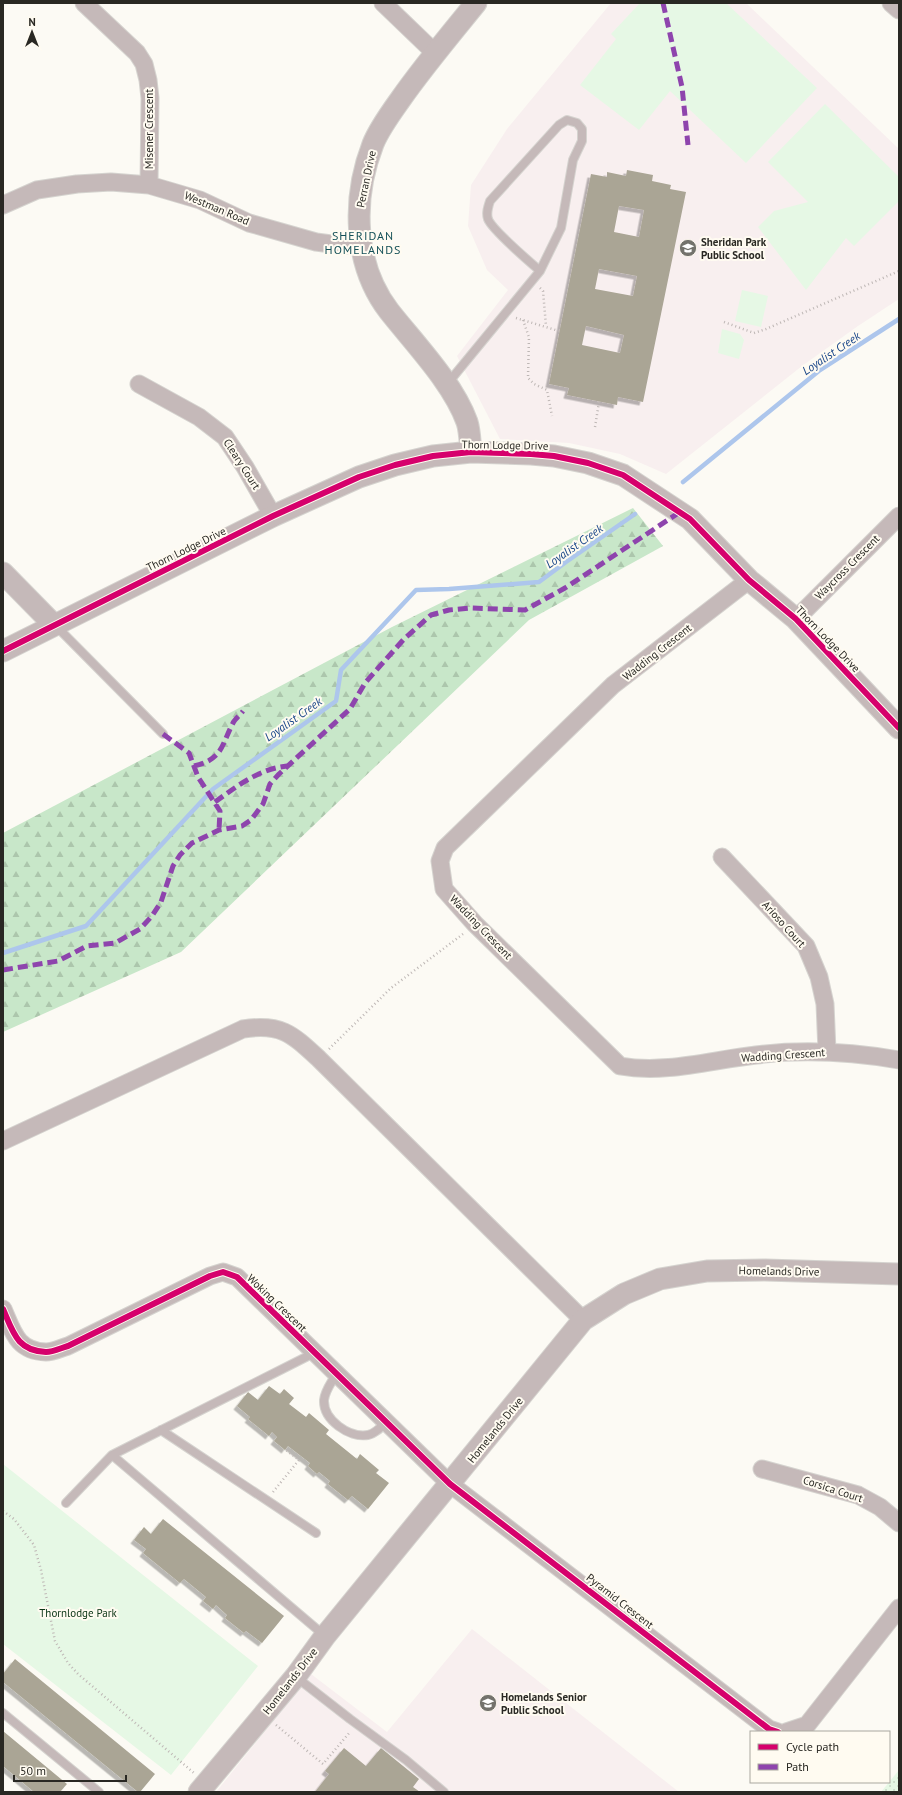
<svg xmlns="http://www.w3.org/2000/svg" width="902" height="1795" font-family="'PT Sans',sans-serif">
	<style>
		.education { fill: #f8efef }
		.grass { fill: url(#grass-dots) }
		.forest { fill: url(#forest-firs) }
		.park { fill: #e6f8e5 }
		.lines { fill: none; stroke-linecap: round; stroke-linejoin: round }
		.stream { stroke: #adc6ec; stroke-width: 4.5 }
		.building { fill: #aaa595; fill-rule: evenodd; filter: url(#shadow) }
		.service-casing { stroke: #d5d3cf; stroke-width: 10 }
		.minor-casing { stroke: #d5d3cf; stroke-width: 19 }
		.tertiary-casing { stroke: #d5d3cf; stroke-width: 23 }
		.path { stroke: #beb7b5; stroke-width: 2.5; stroke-dasharray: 1 3; stroke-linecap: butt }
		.service { stroke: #c5b9b9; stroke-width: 8 }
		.minor { stroke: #c5b9b9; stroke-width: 17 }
		.tertiary { stroke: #c5b9b9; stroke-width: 21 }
		.quiet { stroke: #8e44ad; stroke-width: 5; stroke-dasharray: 10 5; stroke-linecap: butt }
		.cycleway-casing { stroke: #fffbf1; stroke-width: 8 }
		.cycleway { stroke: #d6006c; stroke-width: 6 }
		.labels { text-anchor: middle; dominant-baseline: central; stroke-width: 4; stroke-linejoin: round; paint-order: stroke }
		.street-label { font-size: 11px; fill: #292823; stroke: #fffbf1 }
		.poi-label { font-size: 11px; font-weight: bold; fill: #292823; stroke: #fffbf1; text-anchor: start }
		.park-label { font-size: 11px; fill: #0b3515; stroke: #fffbf1 }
		.neighbourhood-label { font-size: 12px; letter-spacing: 1px; fill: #134f57; stroke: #fffbf1 }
		.water-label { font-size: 12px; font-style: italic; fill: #194689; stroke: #fffbf1 }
	</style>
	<defs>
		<pattern id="grass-dots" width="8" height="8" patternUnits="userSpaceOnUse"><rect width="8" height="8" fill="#e6f8e5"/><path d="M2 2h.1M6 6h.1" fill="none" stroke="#c5d5c4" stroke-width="1.8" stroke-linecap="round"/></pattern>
		<pattern id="forest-firs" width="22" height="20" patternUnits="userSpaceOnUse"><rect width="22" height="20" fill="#c8e7c9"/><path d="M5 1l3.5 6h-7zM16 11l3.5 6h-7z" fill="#acc6ac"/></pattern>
		<filter id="shadow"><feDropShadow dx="-3.5" dy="3.5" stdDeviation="0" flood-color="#0004"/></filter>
	</defs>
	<rect width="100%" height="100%" fill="#fcfaf4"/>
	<path class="education" d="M611 3H746L899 149V299L858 326 802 366 666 474 620 454 569 443 500 439 457 356 508 290 487 270 468 226 471 185 507 129Z
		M472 1629 679 1792H216L311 1674 387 1732Z"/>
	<path class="grass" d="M899 1770V1792H881Z"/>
	<path class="forest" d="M633 508 663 546 529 620 181 952 3 1032V833L392 627Z"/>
	<path class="park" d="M640 3H726L817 88 746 163 670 91 639 130 580 85 616 39 611 34Z
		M825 104 899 177V201L854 246 846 238 806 290 758 227 774 211 808 202 768 162Z
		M742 290 768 296 761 327 735 321Z
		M722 329 740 334 744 340 739 359 718 353Z
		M3 1464 258 1666 171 1775 3 1644Z"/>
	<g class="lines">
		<path class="stream" d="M683 482 820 370 899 319
			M3 953 86 926 213 789 336 701 341 670 416 590 449 589 539 582 566 562 635 514"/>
	</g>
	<path class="building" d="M627 170 653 175 652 181 671 185 670 189 686 192 643 402 618 397 617 405 567 395 569 388 549 384 591 174 607 177V172L626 176ZM619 206 644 210 639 237 614 232ZM599 269 637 276 633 296 595 289ZM586 326 624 335 620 353 582 345Z
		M269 1386 280 1394 284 1389 294 1398 289 1404 306 1417 309 1413 329 1430 326 1434 357 1459 360 1454 379 1470 376 1473 389 1483 368 1509 352 1496 348 1500 328 1484 330 1481 319 1472 317 1474 308 1466 310 1463 288 1446 285 1450 274 1441 277 1437 272 1432 269 1436 248 1419 250 1417 237 1406 248 1392 258 1400Z
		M163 1519 284 1616 262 1643 246 1631 244 1633 225 1618 227 1615 216 1605 213 1609 203 1601 206 1597 184 1579 180 1583 143 1553 146 1549 134 1540 144 1527 151 1534Z
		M15 1659 155 1774 140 1792H138L3 1682V1674Z
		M3 1731 67 1784 60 1792H34L3 1766Z
		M344 1748 366 1766 381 1748 419 1779 413 1787 420 1792H315L329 1774 325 1771Z"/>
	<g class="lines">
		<defs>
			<path id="service" d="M448 383 540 271 561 228 573 160 582 141V129L577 123 567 120 559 125 490 201C488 207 486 213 488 219 492 230 530 262 540 271
				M55 625 163 734
				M336 1374C332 1382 325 1390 324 1400 323 1420 349 1438 368 1435 375 1434 381 1427 386 1422
				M161 1430 316 1533
				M112 1455 325 1636
				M66 1503 112 1455 314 1353
				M296 1677 350 1719 406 1760 444 1792
				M3 1713 99 1792"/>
			<path id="minor" d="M84 3 137 53 144 64 148 80 150 98 149 185
				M383 3 435 53
				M891 3 899 10
				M3 205 37 190 77 184 111 182 149 185 200 200 249 223 316 242 339 245H360
				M139 384 199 417 225 437 245 467 273 516
				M749 580 613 685 445 848 440 861 444 889 475 924 620 1066C666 1074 711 1060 756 1055 804 1049 852 1052 899 1060
				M796 619 899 516
				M722 857 806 946 819 977 825 1004 827 1051
				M3 1141 243 1029C281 1023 292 1034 319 1059L583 1320
				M3 1309C13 1332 17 1351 46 1352 53 1352 61 1348 68 1346L210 1276 223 1272 237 1277 450 1484 769 1729 778 1732
				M762 1469 858 1495 880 1507 899 1523
				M786 1732 807 1725 899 1608"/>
			<path id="tertiary" d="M471 452C470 443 470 431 467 422 453 383 415 344 389 311 353 264 352 198 373 144 379 129 390 114 400 100 423 67 450 35 476 3
				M3 573 54 625
				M3 651 273 516 359 477 395 465 433 456 471 452 531 454 554 456 588 463 623 475 690 519 749 580 796 619 899 728
				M199 1792 296 1676 325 1636 583 1320 624 1294 660 1279 707 1271 765 1270 899 1274"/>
		</defs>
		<use href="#service" class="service-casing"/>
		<use href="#minor" class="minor-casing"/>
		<use href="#tertiary" class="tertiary-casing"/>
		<path class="path" d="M540 288 543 291 546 326
			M516 318 559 331
			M523 320 529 337 528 378 534 384 547 390 552 416
			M724 322 754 333 766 329 899 271
			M595 427 599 402
			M329 1049 391 988 463 934
			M273 1492 299 1460 286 1450
			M3 1511 14 1519 34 1545 41 1570 55 1641 68 1663 78 1674 194 1773
			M276 1725 323 1764 350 1732"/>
		<use href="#service" class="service"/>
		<use href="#minor" class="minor"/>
		<use href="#tertiary" class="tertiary"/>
		<path class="quiet" d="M663 3 682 87 688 145
			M163 734 189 753 198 777 220 811 219 830
			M194 766C223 759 221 746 233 723 235 719 240 715 243 711
			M215 802C237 786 259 769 287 766
			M3 970 58 961 87 946 115 943 140 929 152 916 161 902 173 866 180 855 192 843 219 830 242 826 251 820 263 804 270 784 279 774 350 709 365 683 404 639 431 615 449 610 470 608 525 610 565 588 680 512"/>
		<defs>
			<path id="cycleway" d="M3 651 273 516 359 477 395 465 433 456 471 452 531 454 554 456 588 463 623 475 690 519 749 580 796 619 899 728
				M3 1309C13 1332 17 1351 46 1352 53 1352 61 1348 68 1346L210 1276 223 1272 237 1277 450 1484 769 1729 778 1732"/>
		</defs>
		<use href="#cycleway" class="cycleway-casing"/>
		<use href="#cycleway" class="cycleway"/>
	</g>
	<defs>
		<symbol id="school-disc" viewBox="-11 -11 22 22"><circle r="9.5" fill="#73726c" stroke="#fffbf1"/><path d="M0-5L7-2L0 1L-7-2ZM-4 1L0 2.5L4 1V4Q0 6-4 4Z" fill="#fff"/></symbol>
	</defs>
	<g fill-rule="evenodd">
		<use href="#school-disc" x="678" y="238" width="20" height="20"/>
		<use href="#school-disc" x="478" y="1693" width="20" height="20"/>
	</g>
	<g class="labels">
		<g class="street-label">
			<text transform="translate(149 129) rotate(-90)">Misener Crescent</text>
			<text transform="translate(366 179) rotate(-78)">Perran Drive</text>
			<text transform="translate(217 208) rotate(23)">Westman Road</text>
			<text transform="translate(505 445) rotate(1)">Thorn Lodge Drive</text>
			<text transform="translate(242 464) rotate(57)">Cleary Court</text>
			<text transform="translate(186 549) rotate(-26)">Thorn Lodge Drive</text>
			<text transform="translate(847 567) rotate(-45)">Waycross Crescent</text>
			<text transform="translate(828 639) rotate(46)">Thorn Lodge Drive</text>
			<text transform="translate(657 652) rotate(-38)">Wadding Crescent</text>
			<text transform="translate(784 924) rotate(48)">Arioso Court</text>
			<text transform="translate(481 927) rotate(46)">Wadding Crescent</text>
			<text transform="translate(783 1055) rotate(-4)">Wadding Crescent</text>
			<text transform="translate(779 1271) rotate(1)">Homelands Drive</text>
			<text transform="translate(277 1303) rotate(44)">Woking Crescent</text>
			<text transform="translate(495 1430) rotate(-51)">Homelands Drive</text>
			<text transform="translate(833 1489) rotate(18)">Corsica Court</text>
			<text transform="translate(620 1601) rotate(38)">Pyramid Crescent</text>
			<text transform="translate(290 1681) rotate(-52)">Homelands Drive</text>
		</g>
		<g class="poi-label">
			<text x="701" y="242">Sheridan Park<tspan x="701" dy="13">Public School</tspan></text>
			<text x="501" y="1697">Homelands Senior<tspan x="501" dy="13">Public School</tspan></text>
		</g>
		<g class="park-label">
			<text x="78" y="1613">Thornlodge Park</text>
		</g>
		<g class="neighbourhood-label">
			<text x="363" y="235">SHERIDAN<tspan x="363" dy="14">HOMELANDS</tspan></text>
		</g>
		<g class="water-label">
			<text transform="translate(831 353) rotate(-34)">Loyalist Creek</text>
			<text transform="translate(574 546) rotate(-35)">Loyalist Creek</text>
			<text transform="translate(293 719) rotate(-35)">Loyalist Creek</text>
		</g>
	</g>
	<rect width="902" height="1795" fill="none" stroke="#292823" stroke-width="8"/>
	<rect x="750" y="1731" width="140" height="52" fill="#fffbf1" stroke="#a9a79f"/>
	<rect x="758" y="1744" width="20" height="6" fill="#d6006c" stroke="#a9a79f"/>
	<text x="786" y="1751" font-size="12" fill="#292823">Cycle path</text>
	<rect x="758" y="1764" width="20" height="6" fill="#8e44ad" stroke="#a9a79f"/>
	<text x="786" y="1771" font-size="12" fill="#292823">Path</text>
	<g transform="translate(32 32)" stroke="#fffbf1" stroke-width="3" paint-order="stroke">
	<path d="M0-3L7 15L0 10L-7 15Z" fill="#292823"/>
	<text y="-6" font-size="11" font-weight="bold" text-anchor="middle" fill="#292823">N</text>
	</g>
	<path d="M14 1775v6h112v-6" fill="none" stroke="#292823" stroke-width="2"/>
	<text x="20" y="1775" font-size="12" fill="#292823" stroke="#fffbf1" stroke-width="3" paint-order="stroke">50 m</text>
</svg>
